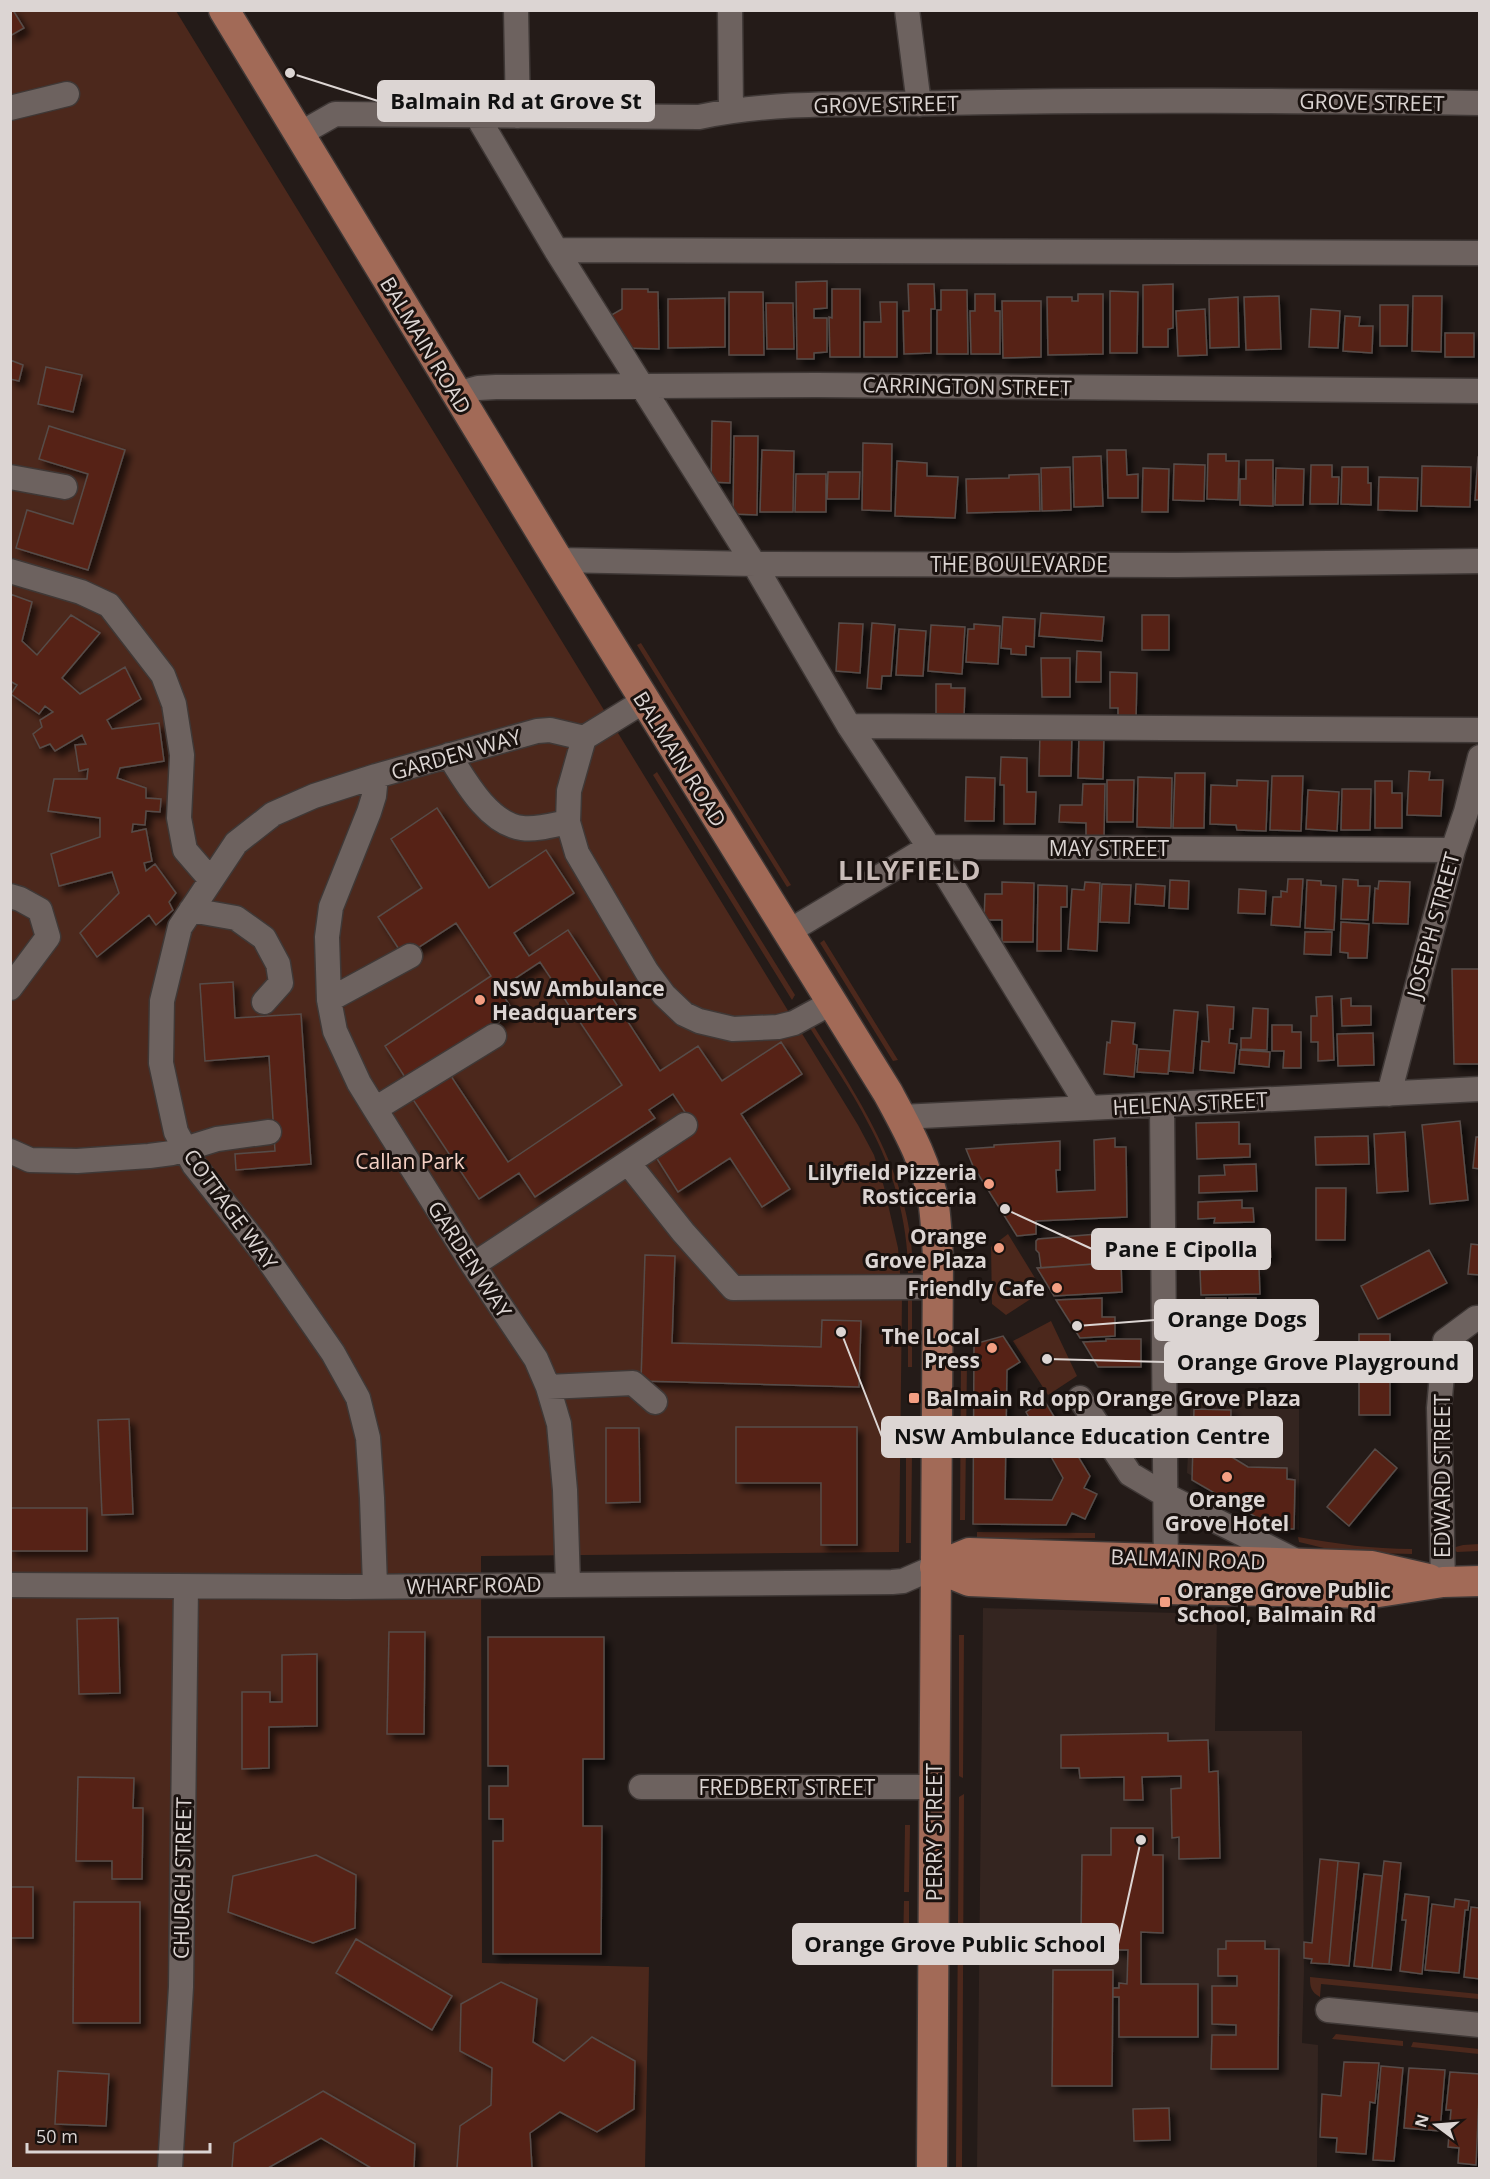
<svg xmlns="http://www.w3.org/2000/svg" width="1490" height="2179" font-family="'Open Sans',sans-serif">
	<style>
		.built { fill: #342520 }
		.green { fill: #4c281c }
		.building { fill: #572413; stroke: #574c49; stroke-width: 1.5; filter: url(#shadow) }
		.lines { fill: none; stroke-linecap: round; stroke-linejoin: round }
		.minor-casing { stroke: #3f3836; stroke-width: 27 }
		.major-casing { stroke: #3f3836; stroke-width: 33 }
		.minor { stroke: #6d625f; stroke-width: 24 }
		.major { stroke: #a26a57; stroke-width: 30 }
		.poi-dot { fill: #f39f83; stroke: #1a120f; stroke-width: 2 }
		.labels { text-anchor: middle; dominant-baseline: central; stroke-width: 6; stroke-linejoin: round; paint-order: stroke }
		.street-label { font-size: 21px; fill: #dcd5d3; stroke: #1a120f }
		.poi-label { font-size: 21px; font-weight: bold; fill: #dcd5d3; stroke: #1a120f; text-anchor: end }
		.park-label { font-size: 21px; fill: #f5d1c5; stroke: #1a120f }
		.district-label { font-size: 27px; font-weight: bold; letter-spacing: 1.5px; fill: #c9bcb8; stroke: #1a120f }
		.leader { fill: none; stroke: #dcd5d3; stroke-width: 2 }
		.callout-dot { fill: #dcd5d3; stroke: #1a120f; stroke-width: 2 }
		.callout { fill: #dcd5d3; stroke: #dcd5d3; stroke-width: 2 }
		.callout-label { font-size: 22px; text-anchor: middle; font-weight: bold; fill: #111 }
	</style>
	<defs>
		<filter id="shadow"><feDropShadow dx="5.5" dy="5.5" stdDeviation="3" flood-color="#0009"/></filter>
	</defs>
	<rect width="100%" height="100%" fill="#241b18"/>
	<path class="built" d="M1299 1392V1530L1281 1525 1187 1473 1191 1396Z
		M983 1608 1217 1614 1215 1731H1302L1304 1971 1302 2043 1318 2045 1317 2168H977Z"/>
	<path class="green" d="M11 11H176L858 1125 874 1155 884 1187 898 1248 902 1297 899 1552 481 1556 482 1963 649 1967 645 2168H11Z
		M641 643 791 885 787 887 637 645Z
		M657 772 795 995 792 1000 653 775Z
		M824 940 898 1060 893 1061 820 943Z
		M808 1025H813C861 1103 913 1178 913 1273H908C908 1222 893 1168 868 1123 851 1089 828 1057 808 1025Z
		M1008 1234 1043 1291 1006 1315 992 1304 991 1247Z
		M908 1297 912 1299V1367H908Z
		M1051 1321 1077 1376 1048 1395 1013 1341Z
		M961 1361 967 1362 965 1520H960Z
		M912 1454 911 1543H906V1455Z
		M977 1532 1095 1533V1538L994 1539 977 1544Z
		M1298 1537C1337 1544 1373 1549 1412 1549V1554L1373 1553 1369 1551 1332 1550 1299 1542Z
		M1479 1544V1551L1457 1552 1452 1548 1463 1545Z
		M959 1635H964L963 1778 959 1776Z
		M964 1794 962 2168H956L959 1797Z
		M905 1825H910L909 1892H904Z
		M904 1901H909V1941L903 1945Z
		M1310 1977 1479 1994V1999L1321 1984 1320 1997C1311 1992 1310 1987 1310 1977Z
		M1336 2034 1403 2041V2046L1332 2039Z
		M1413 2042 1479 2049V2054L1411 2047Z"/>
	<path class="building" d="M10 10H13L24 28 10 36Z
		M827 281V308L814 309V318H827V352L814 353V359H797L796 282Z
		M908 284H934L935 309H931V353L904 354 903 311H909Z
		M1173 284V328L1168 329V347H1143V285Z
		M622 289H648V292H658L659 349 626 348 608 317 622 309Z
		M832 289H860V357H830L829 317 832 318Z
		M941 290H967L968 354H937V310H941Z
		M1110 291 1138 292 1137 353H1110Z
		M729 292H763L764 355H729Z
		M975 294H995V311H1000V354H971L970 311H975Z
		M1078 294H1103V354L1048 355 1047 297H1072V301H1078Z
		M1279 296 1281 349 1246 350 1244 297Z
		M1413 296H1442L1441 352 1412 351Z
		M1238 297 1239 347 1210 348 1209 299Z
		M725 298V347L668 348V299Z
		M1002 301H1041V357L1003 358Z
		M880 302H897V357H864V322H881Z
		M766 303H793L794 349H767Z
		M1380 305H1408L1407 346H1380Z
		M1205 309 1207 355 1178 356 1176 311Z
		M1311 309 1340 311 1338 348 1309 347Z
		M1345 316 1360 317 1359 326H1373L1372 353 1343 351Z
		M1445 333H1474V357H1445Z
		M10 360 23 365 19 381 10 379Z
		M46 367 82 375 73 412 38 404Z
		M712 421 731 422 730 483 711 482Z
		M49 426 125 450 88 570 16 548 27 510 73 524 88 474 39 459Z
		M734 436H758L757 515 733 514Z
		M863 443 892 444 891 511 862 510Z
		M762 450 794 451 793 512H760Z
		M1107 450H1126L1127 475 1138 474V498H1108Z
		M1208 454H1226V461H1239L1238 500 1207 499Z
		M1101 456 1103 506 1074 507 1073 457Z
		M1478 457H1480V512L1479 500H1475Z
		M1246 460H1273V506L1240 505V479H1246Z
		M897 461 927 463V476L958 477 955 518 895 516Z
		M1174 464 1205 465 1204 501 1173 500Z
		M1311 465H1332V477H1339L1338 504H1310Z
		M1422 466 1471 467 1470 507 1421 506Z
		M1070 467 1071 510 1042 511 1041 468Z
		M1342 467H1368V483H1371V505L1341 504Z
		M1143 468 1169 469 1168 512H1142Z
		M1276 468 1304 469 1303 505H1275Z
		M828 472H860L859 499H827Z
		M796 474H826V512H795Z
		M1039 474 1040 511 967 513 966 479 1009 478V475Z
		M1379 477 1418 478 1417 511 1378 510Z
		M10 594 32 602 22 641 37 655 71 615 100 633 62 678 80 694 125 667 141 699 107 720 112 729 159 723 164 761 120 768 117 778 146 788V798L161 799 160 812 146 811 145 825 133 824 132 832 146 829 152 861 144 863 146 871 155 864 176 893 169 902 173 910 156 925 149 915 97 957 80 933 119 893 112 872 59 886 51 854 100 837V818L48 811 54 779H87L88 769 79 771 75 745 86 744 82 735 55 751 50 744 40 748 33 734 42 727 40 720 53 712 45 706 39 714 11 694 17 685 10 681Z
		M1041 613 1104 617 1102 641 1039 636Z
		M1142 615H1169V650H1142Z
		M1003 617 1035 619 1034 647 1026 646V655L1011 654V649L1001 648Z
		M839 623 863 624 860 673 836 671Z
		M872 623 895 625 891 676H882L881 689 867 688Z
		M974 624 1000 626 998 664 966 662 968 629H974Z
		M931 625 965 627 962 674 928 671Z
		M899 629 926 631 923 676 896 675Z
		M1077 651 1101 652V682H1076Z
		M1041 658H1070V697H1042Z
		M1110 672 1137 673 1136 720H1118V708H1110Z
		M936 684H951V688H965L964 717 936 716Z
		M1040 732 1072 733 1071 776H1039Z
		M1079 736H1104L1103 779 1078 778Z
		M1001 757 1027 758V792H1036L1035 824H1004V785H1000Z
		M1409 771 1430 772 1429 780H1443L1441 816 1407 815Z
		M1175 773H1205L1204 828H1173Z
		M1272 776H1303L1301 831 1270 830Z
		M966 777 995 778 994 821H965Z
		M1138 777 1172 778 1171 828 1137 827Z
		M1107 780H1134L1133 822H1107Z
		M1237 780 1268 781 1266 831 1237 830 1236 825 1210 824 1211 785 1237 786Z
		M1375 781H1392V793H1402V828H1375Z
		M1083 784H1105L1104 837H1086V823L1059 822 1060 805H1082Z
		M1342 789H1371L1370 830H1341Z
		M1308 790 1339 792 1337 831 1306 829Z
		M437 808 489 888 546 850 574 893 514 933 529 956 568 930 660 1071 698 1046 722 1081 781 1042 802 1074 741 1114 790 1189 762 1207 730 1158 678 1192 654 1154 695 1127 673 1094 649 1110 655 1118 535 1197 519 1173 479 1199 412 1098 449 1073 508 1162 622 1085 540 962 499 989 514 1012 408 1082 385 1046 491 976 456 923 404 957 378 917 422 888 391 839Z
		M1288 879H1303L1300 927 1271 925 1273 897H1281V891L1287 892Z
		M1343 879 1358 880V886H1370L1368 920 1341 919Z
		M1170 880 1189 881 1188 909 1169 908Z
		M1307 880 1321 881V885L1336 886 1334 930 1305 928Z
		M1379 881 1410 882 1408 924 1373 923 1375 888 1378 889Z
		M1002 882 1034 883 1033 942H1002V920H984L985 894H1002Z
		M1085 882 1100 883 1097 951 1068 949 1072 889 1084 890Z
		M1102 884 1131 885 1129 923 1100 922Z
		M1136 884 1165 886 1164 906 1135 904Z
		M1038 885 1067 886V907H1061V951H1037Z
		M1239 889 1266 891 1265 914 1238 913Z
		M1341 922 1369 924 1367 958H1348V953L1340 952Z
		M1305 932H1332L1331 955 1304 954Z
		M1452 969H1480V1064H1454Z
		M233 982 235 1018 301 1014 311 1164 236 1170 235 1154 275 1151 269 1056 205 1061 200 984Z
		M1332 996 1334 1060 1318 1061V1042H1311V1016H1317L1316 997Z
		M1351 998V1006H1371V1025L1342 1026 1341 999Z
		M1207 1005 1234 1007 1233 1029H1230L1229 1043 1237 1044 1234 1073 1200 1070 1202 1041 1209 1042Z
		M1253 1008 1268 1009 1267 1050 1241 1049V1038H1251Z
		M1174 1010 1198 1012 1193 1073 1169 1071Z
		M1112 1021 1135 1023 1133 1044 1137 1045 1134 1077 1104 1074 1107 1042 1110 1043Z
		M1272 1025H1292V1032H1301V1068H1283L1284 1051H1272Z
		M1373 1033 1374 1065 1338 1066 1337 1034Z
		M1139 1049 1170 1051 1168 1074 1137 1072Z
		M1240 1050 1270 1052 1269 1067 1239 1064Z
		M1460 1121 1468 1200 1430 1204 1422 1125Z
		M1239 1122V1144H1250V1157L1197 1159 1196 1123Z
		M1405 1132 1408 1191 1377 1193 1374 1134Z
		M1368 1136 1369 1164 1316 1165 1315 1137Z
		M1476 1137H1480V1169L1473 1168Z
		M1115 1138V1147H1126L1127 1217 1036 1221V1234L1017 1236 973 1166 966 1149 994 1147V1145L1060 1141V1170H1056L1057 1192 1095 1190 1094 1140Z
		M1256 1164 1257 1191 1199 1193V1176L1225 1175 1224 1165Z
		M1316 1188H1346L1345 1240H1316Z
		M1242 1200V1208H1253L1254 1222 1214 1223 1215 1218 1198 1219V1202Z
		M1231 1229 1232 1261 1201 1262 1200 1230Z
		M1233 1229H1254V1244H1270L1271 1257 1234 1258Z
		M1119 1230 1121 1262 1041 1268 1039 1253 1036 1250V1241L1038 1239 1097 1234V1231Z
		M1471 1244 1480 1245V1275L1468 1274Z
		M1429 1250 1447 1283 1378 1319 1361 1286Z
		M645 1255 675 1256 672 1343 821 1347 822 1320 861 1321 859 1387 641 1381Z
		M1121 1262 1122 1292 1054 1296 1037 1268Z
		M1259 1268 1260 1294 1201 1295 1200 1270Z
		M1102 1298V1317H1115V1336L1080 1338 1056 1300Z
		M1206 1298H1226L1227 1321H1207Z
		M1229 1298H1256L1257 1320H1229Z
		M1241 1325 1242 1353 1202 1354 1201 1326Z
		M1359 1334H1390V1415H1359Z
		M1003 1336 1020 1362 1007 1370 1005 1499 1052 1500 1063 1478 1026 1412 1044 1400 1090 1476 1084 1488 1097 1494 1085 1519 1072 1513 1066 1525 973 1524 974 1344Z
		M1106 1339H1141V1367H1098L1083 1342 1106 1341Z
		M1194 1409 1231 1410 1230 1456 1248 1467 1287 1468V1479L1295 1480 1294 1529H1277L1192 1480Z
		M129 1419 133 1514 102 1515 98 1420Z
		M736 1427H857V1545H821V1483H736Z
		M606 1428H639L640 1502 606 1503Z
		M1375 1449 1397 1468 1349 1526 1327 1507Z
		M10 1508H87V1551H10Z
		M118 1618 120 1693 79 1694 77 1619Z
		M389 1632H425L424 1734H387Z
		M488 1637H604V1759H583V1826H602L601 1954H493V1841H503V1819H489V1786H508V1766H488Z
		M317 1654V1726L269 1727V1768L242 1769V1692H270V1702H282V1655Z
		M1168 1733V1741L1208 1740 1209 1772 1218 1771 1220 1858 1179 1859V1837L1172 1838 1171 1789 1181 1788V1776L1142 1777 1143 1800H1124V1777L1080 1778 1079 1768H1061V1735Z
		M78 1777 134 1778 133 1808H143L142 1879H112V1861H76Z
		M1111 1828H1153V1855H1163V1933L1141 1932V1984H1198V2037H1119V1997H1113V1988H1119V1983L1127 1984 1128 1950H1114L1115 1934H1081L1082 1855H1111Z
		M316 1855 356 1875 355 1928 313 1943 228 1912 233 1876Z
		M1320 1859 1338 1861 1329 1964 1311 1963 1312 1959 1304 1958V1942L1312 1943Z
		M1338 1861 1359 1863 1349 1966 1329 1964Z
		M1384 1861 1401 1863 1391 1970 1372 1968Z
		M1364 1874 1382 1876 1372 1968 1354 1966Z
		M10 1887H33V1938H10Z
		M1405 1894 1429 1897 1422 1974 1400 1971 1406 1920H1402Z
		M1455 1899 1469 1901 1468 1910H1465L1459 1973 1425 1970 1432 1904 1454 1907Z
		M74 1902H140V2023H73Z
		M1479 1905H1480V1979L1464 1977 1471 1907 1479 1908Z
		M356 1939 452 1996 432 2030 336 1973Z
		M1226 1941H1265V1949H1279L1278 2069H1211L1212 2035H1236V2025L1212 2024V1986H1237V1976H1218V1949H1226Z
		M1053 1970H1113L1112 2086H1052Z
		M501 1982 537 1999 533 2042 564 2061 592 2037 635 2061 634 2109 597 2132 560 2112 530 2133 532 2168H457L460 2126 491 2105 492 2068 460 2051 461 2004Z
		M1344 2062 1379 2063 1375 2103 1370 2102 1366 2154 1336 2152 1337 2138 1320 2137 1322 2094 1341 2096Z
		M1381 2066 1403 2068 1394 2161 1373 2160Z
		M1409 2068 1445 2070 1440 2131 1404 2128Z
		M58 2071 109 2074 106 2126 55 2124Z
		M1450 2072 1480 2074 1476 2165 1458 2163 1459 2148 1448 2147 1451 2110H1446Z
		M323 2091 415 2144 414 2168H371L321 2138 268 2168H232L234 2143Z
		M1169 2108 1170 2140 1134 2141 1133 2109Z"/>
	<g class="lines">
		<defs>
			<path id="minor" d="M516 10 518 116
				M730 10 731 111
				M907 10 919 104
				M10 108 67 94
				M477 116 556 250 754 564 849 726 929 847 1089 1108
				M298 135 335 114 699 117C779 100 863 105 944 103 1122 99 1301 101 1480 103
				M556 250 1480 253
				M456 394 478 388 496 387 817 385 1480 391
				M10 477 65 487
				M558 560 754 564 1177 565 1480 561
				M10 571 81 592 109 605 163 675 174 704 182 755 179 818 185 850 211 880
				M644 701 584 738 569 791 568 822 577 853 647 972 664 995 684 1014 699 1021 733 1029 778 1027 794 1023 831 1003
				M849 726 1480 730
				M449 755C465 781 489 824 522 828 537 830 553 825 568 822
				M376 776 374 796 369 812 331 907 327 937 329 1000 335 1031 359 1083 375 1109 473 1265 536 1359 548 1387 559 1424 565 1490 568 1584
				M10 896 20 899 40 910 48 937 10 988
				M191 910 236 918 264 938 278 964 281 983 264 1002
				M788 932 929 847 1453 850
				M329 1000 410 956
				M1389 1094 1453 850 1466 812 1480 757
				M1162 1105 1166 1577
				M375 1109 494 1036
				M901 1117 1480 1089
				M10 1151 30 1160 77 1161 149 1156 172 1153 217 1139 269 1132
				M629 1164 683 1232 733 1288 938 1287
				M473 1265 685 1125
				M548 1387 633 1383 655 1402
				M1080 1398 1130 1474 1167 1496 1298 1562
				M1443 1582 1439 1408 1445 1341 1476 1318H1480
				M10 1585 347 1587 892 1582 903 1581 935 1567
				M375 1586 372 1498 368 1438 358 1398 333 1353 263 1252 194 1165 176 1132 161 1063 162 1001 180 927 236 843 273 814 314 796 376 776 537 731 550 730 584 738
				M641 1787H934
				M1328 2010 1480 2025
				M170 2168 181 1987 186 1587"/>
			<path id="major" d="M224 10 558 560 888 1093C907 1128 928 1165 934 1206 936 1222 937 1240 938 1257L932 2168
				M935 1567 969 1581 1166 1589 1372 1593 1443 1582 1480 1581
				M935 1567 969 1553 1372 1566 1429 1579"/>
		</defs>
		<use href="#minor" class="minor-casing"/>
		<use href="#major" class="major-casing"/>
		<use href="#minor" class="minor"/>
		<use href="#major" class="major"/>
	</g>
	<g class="poi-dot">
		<circle cx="480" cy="1000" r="6"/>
		<circle cx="989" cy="1184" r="6"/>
		<circle cx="999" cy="1248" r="6"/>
		<circle cx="1057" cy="1288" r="6"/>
		<circle cx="992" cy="1348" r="6"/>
		<rect x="908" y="1392" width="12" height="12" rx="3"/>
		<circle cx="1227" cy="1477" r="6"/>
		<rect x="1159" y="1596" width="12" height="12" rx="3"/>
	</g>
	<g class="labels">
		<g class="street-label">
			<text transform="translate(1372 102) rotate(1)">GROVE STREET</text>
			<text transform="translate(886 104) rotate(-1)">GROVE STREET</text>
			<text transform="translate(426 345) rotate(59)">BALMAIN ROAD</text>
			<text transform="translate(967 386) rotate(1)">CARRINGTON STREET</text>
			<text x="1019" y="564">THE BOULEVARDE</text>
			<text transform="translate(456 754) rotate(-16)">GARDEN WAY</text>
			<text transform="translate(680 759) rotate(58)">BALMAIN ROAD</text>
			<text x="1109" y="848">MAY STREET</text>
			<text transform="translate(1433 925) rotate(-75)">JOSEPH STREET</text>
			<text transform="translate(1190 1103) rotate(-3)">HELENA STREET</text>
			<text transform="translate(231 1209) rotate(54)">COTTAGE WAY</text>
			<text transform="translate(470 1259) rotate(57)">GARDEN WAY</text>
			<text transform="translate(1442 1476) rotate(-90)">EDWARD STREET</text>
			<text transform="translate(1188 1559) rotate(2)">BALMAIN ROAD</text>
			<text transform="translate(474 1585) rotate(-1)">WHARF ROAD</text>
			<text x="787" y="1787">FREDBERT STREET</text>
			<text transform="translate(934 1832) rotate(-90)">PERRY STREET</text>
			<text transform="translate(182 1878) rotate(-89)">CHURCH STREET</text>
		</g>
		<g class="poi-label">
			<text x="492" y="988" text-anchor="start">NSW Ambulance<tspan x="492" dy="24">Headquarters</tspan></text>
			<text x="977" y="1172">Lilyfield Pizzeria<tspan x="977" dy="24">Rosticceria</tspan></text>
			<text x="987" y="1236">Orange<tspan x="987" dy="24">Grove Plaza</tspan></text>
			<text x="1045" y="1288">Friendly Cafe</text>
			<text x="980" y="1336">The Local<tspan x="980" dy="24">Press</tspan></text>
			<text x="926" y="1398" text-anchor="start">Balmain Rd opp Orange Grove Plaza</text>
			<text x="1227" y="1499" text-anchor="middle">Orange<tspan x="1227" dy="24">Grove Hotel</tspan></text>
			<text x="1177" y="1590" text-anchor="start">Orange Grove Public<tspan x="1177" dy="24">School, Balmain Rd</tspan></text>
		</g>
		<g class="park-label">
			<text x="410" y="1161">Callan Park</text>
		</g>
		<g class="district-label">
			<text x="910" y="869">LILYFIELD</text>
		</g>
	</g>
	<path class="leader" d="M290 73L378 101M1005 1209L1092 1249M1077 1326L1155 1320M1047 1359L1165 1362M841 1332L882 1437M1141 1840L1118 1944"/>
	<g class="callout-dot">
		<circle cx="290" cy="73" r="6"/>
		<circle cx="1005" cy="1209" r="6"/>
		<circle cx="1077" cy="1326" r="6"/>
		<circle cx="1047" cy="1359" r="6"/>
		<circle cx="841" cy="1332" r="6"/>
		<circle cx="1141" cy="1840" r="6"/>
	</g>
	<g class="callout">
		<rect x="378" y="81" width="276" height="40" rx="6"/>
		<rect x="1092" y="1229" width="178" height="40" rx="6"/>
		<rect x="1155" y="1300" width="163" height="40" rx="6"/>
		<rect x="1165" y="1342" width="307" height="40" rx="6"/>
		<rect x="882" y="1417" width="400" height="40" rx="6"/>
		<rect x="793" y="1924" width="325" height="40" rx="6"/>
	</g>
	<g class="callout-label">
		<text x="516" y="109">Balmain Rd at Grove St</text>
		<text x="1181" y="1257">Pane E Cipolla</text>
		<text x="1237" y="1327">Orange Dogs</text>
		<text x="1318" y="1370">Orange Grove Playground</text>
		<text x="1082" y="1444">NSW Ambulance Education Centre</text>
		<text x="955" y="1952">Orange Grove Public School</text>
	</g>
	<rect width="1490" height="2179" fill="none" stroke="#dcd5d3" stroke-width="24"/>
	<g transform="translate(1436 2125) rotate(286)" stroke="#1a120f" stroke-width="4.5" paint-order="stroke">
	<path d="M0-4.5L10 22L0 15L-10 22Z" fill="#dcd5d3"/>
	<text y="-9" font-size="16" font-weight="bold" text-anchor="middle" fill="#dcd5d3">N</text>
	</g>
	<path d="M27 2143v9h183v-9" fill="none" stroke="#dcd5d3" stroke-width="3"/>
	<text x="36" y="2143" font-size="18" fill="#dcd5d3" stroke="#1a120f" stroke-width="4.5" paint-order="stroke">50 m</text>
</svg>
